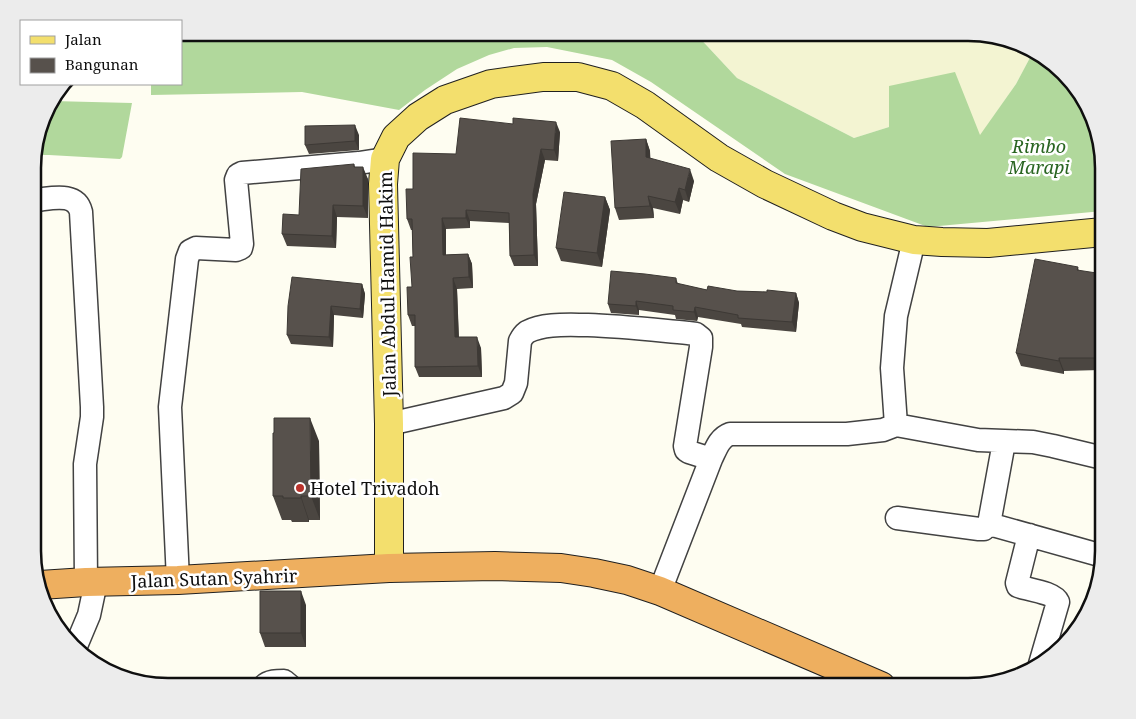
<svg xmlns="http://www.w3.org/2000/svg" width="1136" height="719" font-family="'Noto Serif',serif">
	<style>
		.farmland { fill: #f3f4d2 }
		.forest { fill: #b1d89c }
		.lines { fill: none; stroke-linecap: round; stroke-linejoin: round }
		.minor-casing { stroke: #424242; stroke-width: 25 }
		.major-casing { stroke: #202020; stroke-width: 30 }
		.highway-casing { stroke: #202020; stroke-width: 30 }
		.minor { stroke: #fff; stroke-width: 22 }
		.major { stroke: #f3df6d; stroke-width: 28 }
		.highway { stroke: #eeaf5f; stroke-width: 28 }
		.wall { fill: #4b4641 }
		.shaded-wall { fill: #3d3935 }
		.building { fill: #57514c; stroke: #3d3935 }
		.poi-dot { fill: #ba332c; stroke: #fff; stroke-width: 2 }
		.labels { text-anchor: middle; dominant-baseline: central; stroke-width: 5; stroke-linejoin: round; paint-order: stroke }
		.park-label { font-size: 18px; font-style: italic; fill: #296521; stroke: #fff }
		.street-label { font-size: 18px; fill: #0f0f0f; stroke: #fff }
		.poi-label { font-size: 18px; fill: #0f0f0f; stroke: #fff; text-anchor: start }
		.rim { fill: none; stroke: #0f0f0f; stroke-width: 2.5 }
	</style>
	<rect width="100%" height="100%" fill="#fefdf1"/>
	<path class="farmland" d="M695 33H968L1033 52 1016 84 980 136 889 127 854 138 737 78Z"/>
	<path class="forest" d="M181 33H695L737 78 854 138 889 127V86L955 72 980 135 1016 84 1033 52 1043 55 1085 100 1103 159V211L928 227 785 174 651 82 612 60 547 47 514 48 489 55 457 69 425 90 399 110 302 92 151 95V84H181Z
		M52 101 132 103 122 157 120 159 49 155H34V151L47 108Z"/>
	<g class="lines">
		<defs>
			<path id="minor" d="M34 200C50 199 76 191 81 212L92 407V417L85 464 86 582
				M389 424 504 398 512 393 516 383 520 341C522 337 523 335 527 332 544 323 569 325 588 325 621 326 655 330 688 333L696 334 701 338V347L685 446 686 450 689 452 711 459
				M896 425 892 368 896 316 914 240
				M897 518 979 529H984L989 524 1103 556
				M989 524 1004 442
				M1029 535 1017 583 1018 586 1021 587C1031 590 1054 593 1058 602L1040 664
				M178 580 170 407 187 259 190 251 196 248 236 250 241 248 242 244 236 180 238 175 242 173 359 163 385 159
				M660 591 711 459C716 449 719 438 730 434H847L883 430 896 425 978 440 1033 442 1053 446 1103 458
				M76 646 89 615 96 582
				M264 686C269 681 277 681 284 681L290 686"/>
			<path id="major" d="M389 568V424L383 184 385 159 396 137 418 117 445 100 491 84 543 77H578L612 86 645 105 719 158 765 184 833 216 862 227 914 240 942 242 988 243 1103 232"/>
			<path id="highway" d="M40 585 86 582 178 580 389 568 495 566 561 568 594 573 627 580 660 591 881 686"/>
		</defs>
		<use href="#minor" class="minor-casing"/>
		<use href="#major" class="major-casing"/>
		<use href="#highway" class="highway-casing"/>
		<use href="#minor" class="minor"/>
		<use href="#major" class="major"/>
		<use href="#highway" class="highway"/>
	</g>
	<path class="wall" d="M560 132 558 161 545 160 536 204 538 266H514L510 256 509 223 470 221V228L446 229V255L468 254 472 264 473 288 457 289 459 337 481 348 482 377H419L415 367V326H412L408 315 412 287 413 257 412 230H411L407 219 413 189 456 154Z
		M359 135V150L309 154 305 145Z
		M646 139 650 151V158L694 181 689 202 683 200 680 214 653 208 654 218 619 220 615 208Z
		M354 164 355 167 368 179V218L337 217 336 248 287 246 282 234 299 215Z
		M605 197 610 210 602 267 561 261 556 248Z
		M1078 267 1100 370 1064 371V374L1021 366 1016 353Z
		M676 278 678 284 707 290 796 293 799 303 796 332 742 327 741 324 698 317 697 321 676 319 675 315 639 310V315L611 313 608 304Z
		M362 284 365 294 363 318 334 315 333 347 291 344 287 335Z
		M319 441 320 520H309V522H292L291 520H282L273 496Z
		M306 605V647H265L260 633Z"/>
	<path class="shaded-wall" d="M556 122 560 132 558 161 554 150Z
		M355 125 359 135V150L355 141Z
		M646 139 650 151 651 169 646 157Z
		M541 149 545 160 536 204 538 266 534 255 533 194Z
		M363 167 368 179V218L363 206Z
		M690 169 694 181 689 202 685 190Z
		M679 188 683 200 680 214 675 202Z
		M648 196 653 208 654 218 650 206Z
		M605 197 610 210 602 267 597 253Z
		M333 205 337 217 336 248 332 236Z
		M466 210 470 221V228L466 218Z
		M442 218 446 229V266L443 255Z
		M468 254 472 264 473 288 469 277Z
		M453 278 457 289 459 348 455 337Z
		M362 284 365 294 363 318 360 309Z
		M796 293 799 303 796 332 792 322Z
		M636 301 639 310V315L636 306Z
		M331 306 334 315 333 347 329 337Z
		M695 307 698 317 697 321 694 312Z
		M1103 322V355L1100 370 1095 358Z
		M477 337 481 348 482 377 478 366Z
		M1059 358 1064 371V374L1059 361Z
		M310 418 319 441 320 520 311 496Z
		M301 496 309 520V522L301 498Z
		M301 591 306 605V647L301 633Z"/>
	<path class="building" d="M460 118 513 124V118L556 122 554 150 541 149 533 194 534 255 510 256 509 213 466 210V218H442L443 255 468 254 469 277 453 278 455 337H477L478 366 415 367V315H408L407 287H412L410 257H413L412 219H407L406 189H413V153L456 154Z
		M355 125V141L305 145V126Z
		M646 139V157L690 169 685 190 679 188 675 202 648 196 650 206 615 208 611 141Z
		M354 164V167H363V206L333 205 332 236 282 234 283 214 299 215 301 169Z
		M564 192 605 197 597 253 556 248Z
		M1035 259 1078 267 1077 270 1103 274V322L1095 358H1059V361L1016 353Z
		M611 271 645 274 676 278V283L707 290 708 286 737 291 767 292V290L796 293 792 322 738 318V315L695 307 694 312 673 310V306L636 301V306L608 304Z
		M292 277 362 284 360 309 331 306 329 337 287 335 288 306Z
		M274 418H310L311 496H301V498H283V496H273V433H274Z
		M260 591H301V633H260Z"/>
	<circle class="poi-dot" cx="300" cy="488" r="5"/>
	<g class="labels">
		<g class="park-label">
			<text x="1039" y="146">Rimbo<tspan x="1039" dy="21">Marapi</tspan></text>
		</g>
		<g class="street-label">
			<text transform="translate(387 284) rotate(-91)">Jalan Abdul Hamid Hakim</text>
			<text transform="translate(214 578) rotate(-2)">Jalan Sutan Syahrir</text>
		</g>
		<g class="poi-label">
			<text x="310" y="488">Hotel Trivadoh</text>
		</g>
	</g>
	<path d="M0 0H1136V719H0ZM168 41H968A127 127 0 0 1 1095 168V551A127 127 0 0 1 968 678H168A127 127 0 0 1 41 551V168A127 127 0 0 1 168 41Z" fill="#ececec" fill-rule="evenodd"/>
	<path class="rim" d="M168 41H968A127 127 0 0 1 1095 168V551A127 127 0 0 1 968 678H168A127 127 0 0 1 41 551V168A127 127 0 0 1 168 41Z"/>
	<rect x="20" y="20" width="162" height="65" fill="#ffffff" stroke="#9f9f9f"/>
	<rect x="30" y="36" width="25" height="8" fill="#f3df6d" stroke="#9f9f9f"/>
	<text x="65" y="45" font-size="15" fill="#0f0f0f">Jalan</text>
	<rect x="30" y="58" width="25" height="15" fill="#57514c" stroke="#9f9f9f"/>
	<text x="65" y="70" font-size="15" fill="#0f0f0f">Bangunan</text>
</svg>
